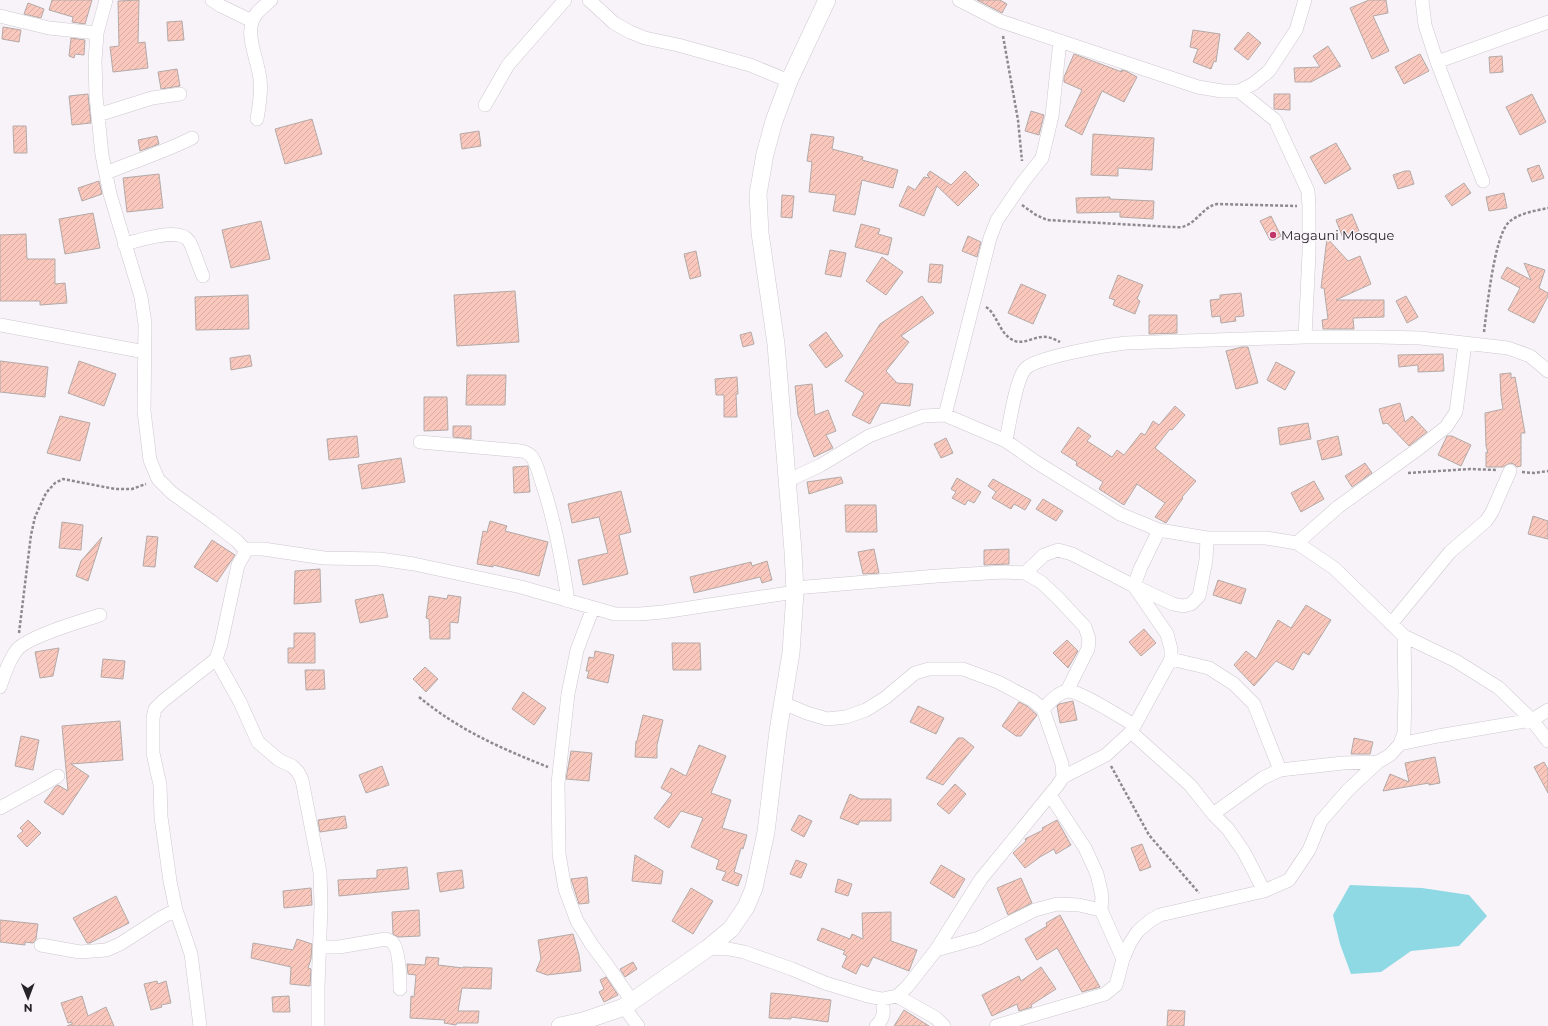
<svg xmlns="http://www.w3.org/2000/svg" width="1548" height="1026" font-family="Montserrat,sans-serif">
	<style>
		.water { fill: #8ed9e4 }
		.building { fill: url(#building-hatch); stroke: #b3aaa7 }
		.lines { fill: none; stroke-linecap: round; stroke-linejoin: round }
		.minor-casing { stroke: #cec8cf; stroke-width: 14 }
		.tertiary-casing { stroke: #cec8cf; stroke-width: 18 }
		.path { stroke: #8d898e; stroke-width: 2.5; stroke-dasharray: 3 2; stroke-linecap: butt }
		.minor { stroke: #fff; stroke-width: 13 }
		.tertiary { stroke: #fff; stroke-width: 17 }
		.poi-dot { fill: #c23566; stroke: #f8f2f9; stroke-width: 1.5 }
		.labels { text-anchor: middle; dominant-baseline: central; stroke-width: 3; stroke-linejoin: round; paint-order: stroke }
		.poi-label { font-size: 13px; fill: #262427; stroke: #f8f2f9; text-anchor: start }
	</style>
	<defs>
		<pattern id="building-hatch" width="6" height="6" patternUnits="userSpaceOnUse"><rect width="6" height="6" fill="#fac7bc"/><path d="M-1 1l2-2M0 6l6-6M5 7l2-2" fill="none" stroke="#d6aba2"/></pattern>
	</defs>
	<rect width="100%" height="100%" fill="#f8f2f9"/>
	<path class="water" d="M1350 885 1422 888 1469 895 1487 916 1459 946 1411 951 1381 972 1351 974 1340 944 1333 915Z"/>
	<path class="building" d="M52 0H92L85 24 72 22 73 17 49 10Z
		M139 0 138 43 145 42 148 68 113 72 110 47 119 46 118 1Z
		M977 0H1000L1007 4 1002 13Z
		M1369 0H1386L1388 13 1373 16 1389 51 1372 59 1350 8Z
		M28 3 44 9 41 18 24 14Z
		M182 21 184 40 168 41 167 22Z
		M3 27 21 30 19 42 2 39Z
		M1193 30 1220 34 1216 62 1214 61 1211 69 1193 62 1198 49 1190 47Z
		M1248 32 1261 43 1248 60 1234 49Z
		M71 38 85 40 84 55 75 54 74 58 69 56Z
		M1328 46 1340 65 1339 66H1341L1311 82H1295L1294 68 1320 67 1313 56Z
		M1074 54 1122 72 1121 70 1126 71 1137 77 1124 102 1102 91 1082 135 1065 126 1082 90 1064 82V77Z
		M1420 54 1429 71 1404 84 1395 67Z
		M1502 56 1503 72 1490 73 1489 57Z
		M177 69 180 86 161 89 158 72Z
		M88 94 91 123 72 125 69 96Z
		M1274 94H1290V110L1274 109Z
		M1532 94 1546 122 1520 135 1506 107Z
		M1031 111 1044 115 1039 135 1025 131Z
		M312 119 322 154 285 164 275 129Z
		M13 126H26L27 153H14Z
		M479 131 481 146 462 149 460 134Z
		M811 134 834 137 832 149 863 157 862 160 898 170 893 188 862 180 855 215 833 211 836 195 809 192 812 162 807 161Z
		M1093 134 1154 138 1152 170 1118 168V176L1091 175Z
		M157 136 159 144 140 151 138 140Z
		M1336 143 1351 169 1325 184 1310 157Z
		M1539 165 1544 178 1532 182 1527 169Z
		M930 171 951 185 965 171 979 185 958 206 937 186 924 216 899 206 908 186 915 190 924 177 930 178 927 175Z
		M1405 171H1410L1414 184 1398 189 1393 175Z
		M159 174 163 208 127 212 123 178Z
		M99 181 102 194 82 201 78 188Z
		M1464 183 1471 193 1452 206 1445 196Z
		M1504 193 1507 208 1489 211 1486 197Z
		M782 195 794 196 792 218 781 217Z
		M1110 197V199L1154 201 1153 219 1120 217V212L1077 213 1076 198Z
		M93 213 100 248 65 254 59 219Z
		M1352 214 1359 231 1343 238 1336 220Z
		M1271 216 1281 236 1274 240H1270L1260 221Z
		M261 221 270 259 231 268 222 230Z
		M861 224 880 229 878 234 892 238 888 255 855 247Z
		M26 234 27 259H55V284L65 283 67 303 40 305V301H0V235Z
		M968 236 981 242 977 257 962 251Z
		M1327 238 1348 261 1360 256 1371 284 1336 300H1384V317L1353 318 1354 329H1323L1322 320 1328 319 1324 288H1321Z
		M830 250 846 253 841 277 825 274Z
		M696 251 701 276 690 279 684 254Z
		M882 257 903 272 886 295 866 281Z
		M1524 263 1545 270 1539 288 1548 293V296L1534 323 1508 310 1520 288 1501 278 1507 267 1531 280Z
		M930 264 943 265 941 283 928 282Z
		M1118 275 1143 285 1137 299 1140 301 1135 314 1113 305 1115 300 1109 298Z
		M1021 284 1046 295 1033 324 1008 313Z
		M515 291 519 342 457 346 454 295Z
		M1241 293 1244 316 1235 317 1236 321 1221 323 1220 316 1212 317 1210 300 1220 299V295Z
		M248 295 249 329 196 330 195 297Z
		M922 296 934 313 901 336 909 342 886 371 897 383 913 384 910 406 881 403 870 424 852 415 864 393 845 381 880 324Z
		M1406 296 1418 317 1407 323 1396 301Z
		M1149 315H1177V333L1149 334Z
		M751 332 754 344 743 347 740 335Z
		M826 332 843 356 826 368 809 345Z
		M1242 347H1248L1258 383 1236 389 1226 351Z
		M1443 354 1444 371 1418 372V365L1399 367 1398 355Z
		M250 355 252 366 231 370 230 358Z
		M0 361 48 367 45 397 0 392Z
		M79 361 116 374 104 406 68 393Z
		M1276 362 1295 372 1285 390 1267 380Z
		M1511 373V378L1515 377 1525 433H1521V466L1517 467 1514 464 1510 463 1503 467H1486V452L1488 453 1486 446 1485 413 1503 409 1501 396 1500 374Z
		M467 375H506L505 405H466Z
		M737 377 738 394H736L737 417H724V395H716L715 379Z
		M812 384 815 415 828 410 836 431 826 435 833 448 814 457 798 415 795 386Z
		M424 397H447L448 430 424 431Z
		M1400 403 1405 422 1412 416 1427 432 1409 446 1387 423 1383 424 1379 409Z
		M1175 406 1185 415 1172 430 1170 429 1155 448 1196 481 1182 497 1183 498 1166 523 1155 517 1165 503 1137 484 1124 505 1099 489 1103 482 1076 465 1077 462 1061 452 1078 427 1091 436 1087 441 1112 457 1117 450 1124 455 1141 433 1145 435 1153 421 1159 425Z
		M60 416 90 423 80 461 47 453Z
		M1308 423 1311 439 1280 445 1278 428Z
		M453 426H471V439L453 437Z
		M357 436 359 457 329 460 327 439Z
		M1338 436 1342 455 1322 460 1317 441Z
		M1447 436H1452L1471 445 1461 466 1438 455Z
		M946 438 953 453 941 458 934 444Z
		M401 458 405 482 362 489 358 465Z
		M1365 463 1372 473 1352 487 1345 476Z
		M528 466 530 492 514 493 513 467Z
		M841 477 843 483 809 494 807 482Z
		M957 478 981 492 974 503 968 500 965 505 952 498 956 492 951 489Z
		M993 479 1031 500 1025 510 1014 504 1011 509 992 498 996 492 988 486Z
		M1314 481 1324 499 1301 512 1291 493Z
		M621 491 631 532 619 535 628 574 583 585 578 560 608 553 599 517 572 523 568 504Z
		M1043 499 1063 511 1056 521 1036 509Z
		M845 505H876L877 532H846Z
		M1533 516 1548 521V539L1528 534Z
		M490 521 507 526 505 531 548 542 539 576 493 565V567L477 564 483 531 487 532Z
		M62 522 83 525 81 550 59 548Z
		M147 536 158 537 155 567 143 566Z
		M102 537 88 581 76 576 81 561Z
		M212 540 235 555 217 582 194 567Z
		M874 549 879 573 863 574 858 552Z
		M1009 549V564L984 565V550Z
		M767 561 772 580 762 583 760 577 694 593 690 577 751 562 752 566Z
		M320 569 321 602 294 604 295 571Z
		M1218 580 1246 589 1241 604 1213 595Z
		M383 594 388 617 360 623 355 600Z
		M448 595 461 597 458 623 450 622V639H430L429 619 426 618 429 596 447 599Z
		M1306 605 1331 620 1309 655 1303 652 1293 670 1276 661 1254 686 1234 665 1246 651 1256 659 1278 620 1291 628Z
		M1144 629 1156 643 1141 656 1129 642Z
		M294 633H315V663H288V648H294Z
		M1067 640 1078 651 1068 668 1053 653Z
		M672 643H700L701 670H673Z
		M59 648 53 676 40 678 35 652Z
		M595 651 614 655 608 683 587 678 589 671H586L589 657 594 658Z
		M103 659 125 661 123 679 101 677Z
		M425 667 438 679 426 692 413 679Z
		M305 670H324L325 689 306 690Z
		M523 692 546 708 534 725 512 709Z
		M1073 701 1077 720 1060 723 1057 706 1059 704Z
		M1019 702 1027 706 1037 715 1021 736H1016L1002 726Z
		M918 706 944 718 936 734 910 722Z
		M643 715 663 720 657 745V758L635 757 636 741H637Z
		M120 721 123 760 71 764 89 776 63 815 44 802 55 787 58 785 68 791 62 726Z
		M21 736 39 740 33 770 15 766Z
		M958 738H963L974 747 943 785 926 778Z
		M1354 738 1373 742 1370 754H1351Z
		M699 745 726 756 711 793 731 800 722 828 747 835 743 849 741 848 734 872 742 875 738 886 722 880 726 872 716 869 719 860 691 847 703 818 681 811 669 828 654 818 672 794 661 788 671 768 686 776Z
		M571 751 592 753 589 781 566 779Z
		M1435 757 1440 783 1429 785V783L1383 791 1390 774 1409 782 1405 763Z
		M1544 762 1548 769V793L1534 767Z
		M382 766 389 785 366 793 359 775Z
		M955 784 966 794 949 814 937 804Z
		M850 794 860 799H891V821H860L858 825 840 818Z
		M799 815 812 821 804 837 791 830Z
		M345 816 347 828 320 832 318 820Z
		M28 820 41 833 27 847 17 836 23 831 20 828Z
		M1057 820 1071 845 1056 854 1054 849 1040 857 1025 868 1013 853 1026 841 1025 839 1043 830 1042 828Z
		M1142 844 1151 867 1140 871 1131 848Z
		M635 855 663 871 661 884 632 881Z
		M796 860 807 864 801 878 790 874Z
		M941 865 965 879 954 898 930 883Z
		M407 867 409 889 339 896 338 880 377 878V870Z
		M462 870 464 888 440 892 437 873Z
		M587 877 589 903 579 904 571 879Z
		M1021 878 1032 903 1008 915 997 888Z
		M838 879 852 884 848 896 835 892Z
		M311 888 312 905 284 908 283 891Z
		M691 888 713 901 693 934 672 921Z
		M116 896 129 923 90 943H87L73 918Z
		M419 910 420 936 398 937 393 934 392 912Z
		M891 912V941L917 950 909 971 873 957 868 967 861 964 856 974 842 967 847 956 843 954 845 951 817 940 822 928 850 939 852 934 863 939 862 913Z
		M1060 915 1080 952 1100 987 1082 992 1057 948 1037 960 1025 939 1047 926 1046 923Z
		M0 920 38 924 36 939 33 943 25 942V945L0 942Z
		M573 934 579 955 581 971 547 975 536 971 541 959 538 940Z
		M297 939 312 944 311 959 308 968 311 969 310 986 290 984 291 967 251 958 253 943 293 950Z
		M426 957 439 958 438 965 463 968V967L492 968 491 989 462 988 458 1011H479L478 1023H457L456 1025 444 1023 445 1020 410 1018 411 996 414 997 416 975 408 974 407 964 425 965Z
		M633 962 637 969 625 977 620 969Z
		M1041 967 1056 989 1031 1005 1032 1007 1019 1011 1017 1004 992 1016 982 995 1019 976 1021 981Z
		M606 977 618 995 604 1002 599 992 604 989 600 980Z
		M157 981 158 984 166 981 171 1003 161 1005 162 1007 151 1010 144 984Z
		M771 993 793 995 831 1000 828 1022 791 1017V1019L769 1018Z
		M82 996 88 1016 106 1007 114 1026H67L72 1024V1022L68 1023 61 1003Z
		M289 996 290 1012H273L272 997Z
		M904 1010 929 1026H894Z
		M1168 1010 1185 1011 1184 1026H1167Z"/>
	<g class="lines">
		<defs>
			<path id="minor" d="M106 0 97 33 95 61 96 96 102 155 110 194 141 297 145 324 144 411 150 460 158 479 172 493 211 521 237 541 246 551
				M212 0 221 6 252 21
				M589 0 614 23 630 32 645 38 678 45 750 65 789 81
				M959 0 1000 21 1198 87 1222 91H1239L1253 84 1269 71 1296 30 1305 0
				M1422 0 1425 25 1437 62 1483 181
				M0 16 49 28 97 33
				M1437 62 1548 22
				M1239 91 1275 120 1308 191 1309 206V253L1305 337
				M485 105 508 65 565 0
				M98 115 152 98 180 94
				M257 119C259 106 262 92 260 79 258 59 242 30 257 13 261 8 267 4 271 0
				M106 173C135 161 164 152 192 138
				M124 244C139 241 179 226 189 241 195 252 198 265 203 276
				M0 325 145 352
				M945 415 990 238 997 220 1023 182 1042 158 1052 116 1060 41
				M1006 441C1009 426 1016 377 1026 368 1038 357 1107 345 1126 343L1305 337H1379L1420 338 1508 348 1530 356 1548 371
				M420 442 521 451C526 452 529 453 532 457 537 464 539 474 542 483 555 521 562 560 568 601
				M787 481 821 465 869 436 923 416 945 415 1006 441 1036 462 1120 514 1159 530 1207 538H1266L1297 543 1334 568 1404 636 1456 661 1499 688 1532 720 1548 741
				M1297 543 1338 507 1418 449 1446 427 1456 412 1465 344
				M1025 573 1044 555 1058 550 1072 554 1134 586 1173 604 1183 606 1191 604 1199 596 1206 560 1207 538
				M795 588 937 576 1004 572 1025 573 1041 582 1057 597 1085 627 1089 639 1088 649 1067 691
				M593 608 577 650 568 694 558 783 559 854 565 889 577 921 592 945 607 965 632 1001
				M1391 624 1450 552 1486 521 1492 512 1510 471
				M216 659 240 702 258 742 279 760 292 766 298 772 302 780 320 872 321 906 318 987V1026
				M1171 659 1209 668 1234 684 1254 704 1280 770
				M0 687C4 675 8 662 16 651 25 637 82 621 100 615
				M1043 709C1050 702 1058 692 1068 691 1080 691 1122 718 1134 725
				M1131 732 1190 785 1213 814 1228 829 1244 852 1264 891
				M1400 744 1438 736 1532 720 1548 710
				M1063 777 1106 755 1131 732 1171 659V649L1167 634 1134 586 1140 569 1159 530
				M1050 795 1085 848 1097 874 1102 896 1101 910 1123 959
				M0 808 58 776
				M1213 814 1263 778 1280 770 1343 763 1378 762
				M41 945 80 952 106 950 120 944 162 917 176 910
				M320 947H339L386 939C388 940 390 941 392 942 400 949 400 979 400 989
				M708 948 729 949 744 952 792 969 825 983 868 996 882 999 897 996 907 987 936 950 981 879 1057 786 1063 777 1062 764 1043 709 1032 700 998 682 963 669H929L915 673 885 698 866 710 846 717 827 719 807 713 783 703
				M936 950 979 938 1035 910 1057 904 1079 905 1101 910
				M897 996 936 1018 944 1026
				M624 1007 638 1026
				M200 1026 191 954 176 910 170 881 161 817 160 785 153 753V718L155 709 163 701 216 659 221 644 238 565 246 551 249 549H263L324 558 380 559 414 564 521 587 615 614H640L663 612 795 592
				M876 1026C885 1018 884 1011 882 999
				M996 1026 1105 994 1116 985 1123 959 1130 943 1138 931 1151 920 1160 915 1264 891 1289 880 1309 850 1321 821 1348 790 1378 762 1390 755 1400 744 1404 733 1405 693 1404 636"/>
			<path id="tertiary" d="M560 1026 583 1021 624 1007 708 948 731 929 746 907 754 888 766 832 778 731 791 653 795 592 793 551 776 344 760 233 758 194 765 154 774 121 789 81 827 0"/>
		</defs>
		<use href="#minor" class="minor-casing"/>
		<use href="#tertiary" class="tertiary-casing"/>
		<path class="path" d="M1003 36 1018 120 1022 161
			M1022 205 1036 215 1047 220 1172 227C1176 227 1181 228 1185 226 1198 221 1203 207 1217 204L1297 206
			M986 307C997 314 999 332 1011 339 1021 346 1031 338 1041 337 1048 336 1054 339 1060 342
			M1484 332C1487 308 1494 239 1508 223 1518 213 1535 211 1548 208
			M1522 472 1534 473 1548 471
			M1408 473 1470 469 1497 470
			M19 633 31 535 35 517 46 493 55 483 63 479 115 489H132L146 484
			M419 697C459 730 500 748 548 767
			M1111 766 1149 835 1199 893"/>
		<use href="#minor" class="minor"/>
		<use href="#tertiary" class="tertiary"/>
	</g>
	<circle class="poi-dot" cx="1273" cy="235" r="4"/>
	<g class="labels">
		<g class="poi-label">
			<text x="1281" y="235">Magauni Mosque</text>
		</g>
	</g>
	<g transform="translate(28 998) rotate(179)" stroke="#f8f2f9" stroke-width="3" paint-order="stroke">
	<path d="M0-3L7 15L0 10L-7 15Z" fill="#262427"/>
	<text y="-6" font-size="11" font-weight="bold" text-anchor="middle" fill="#262427">N</text>
	</g>
</svg>
